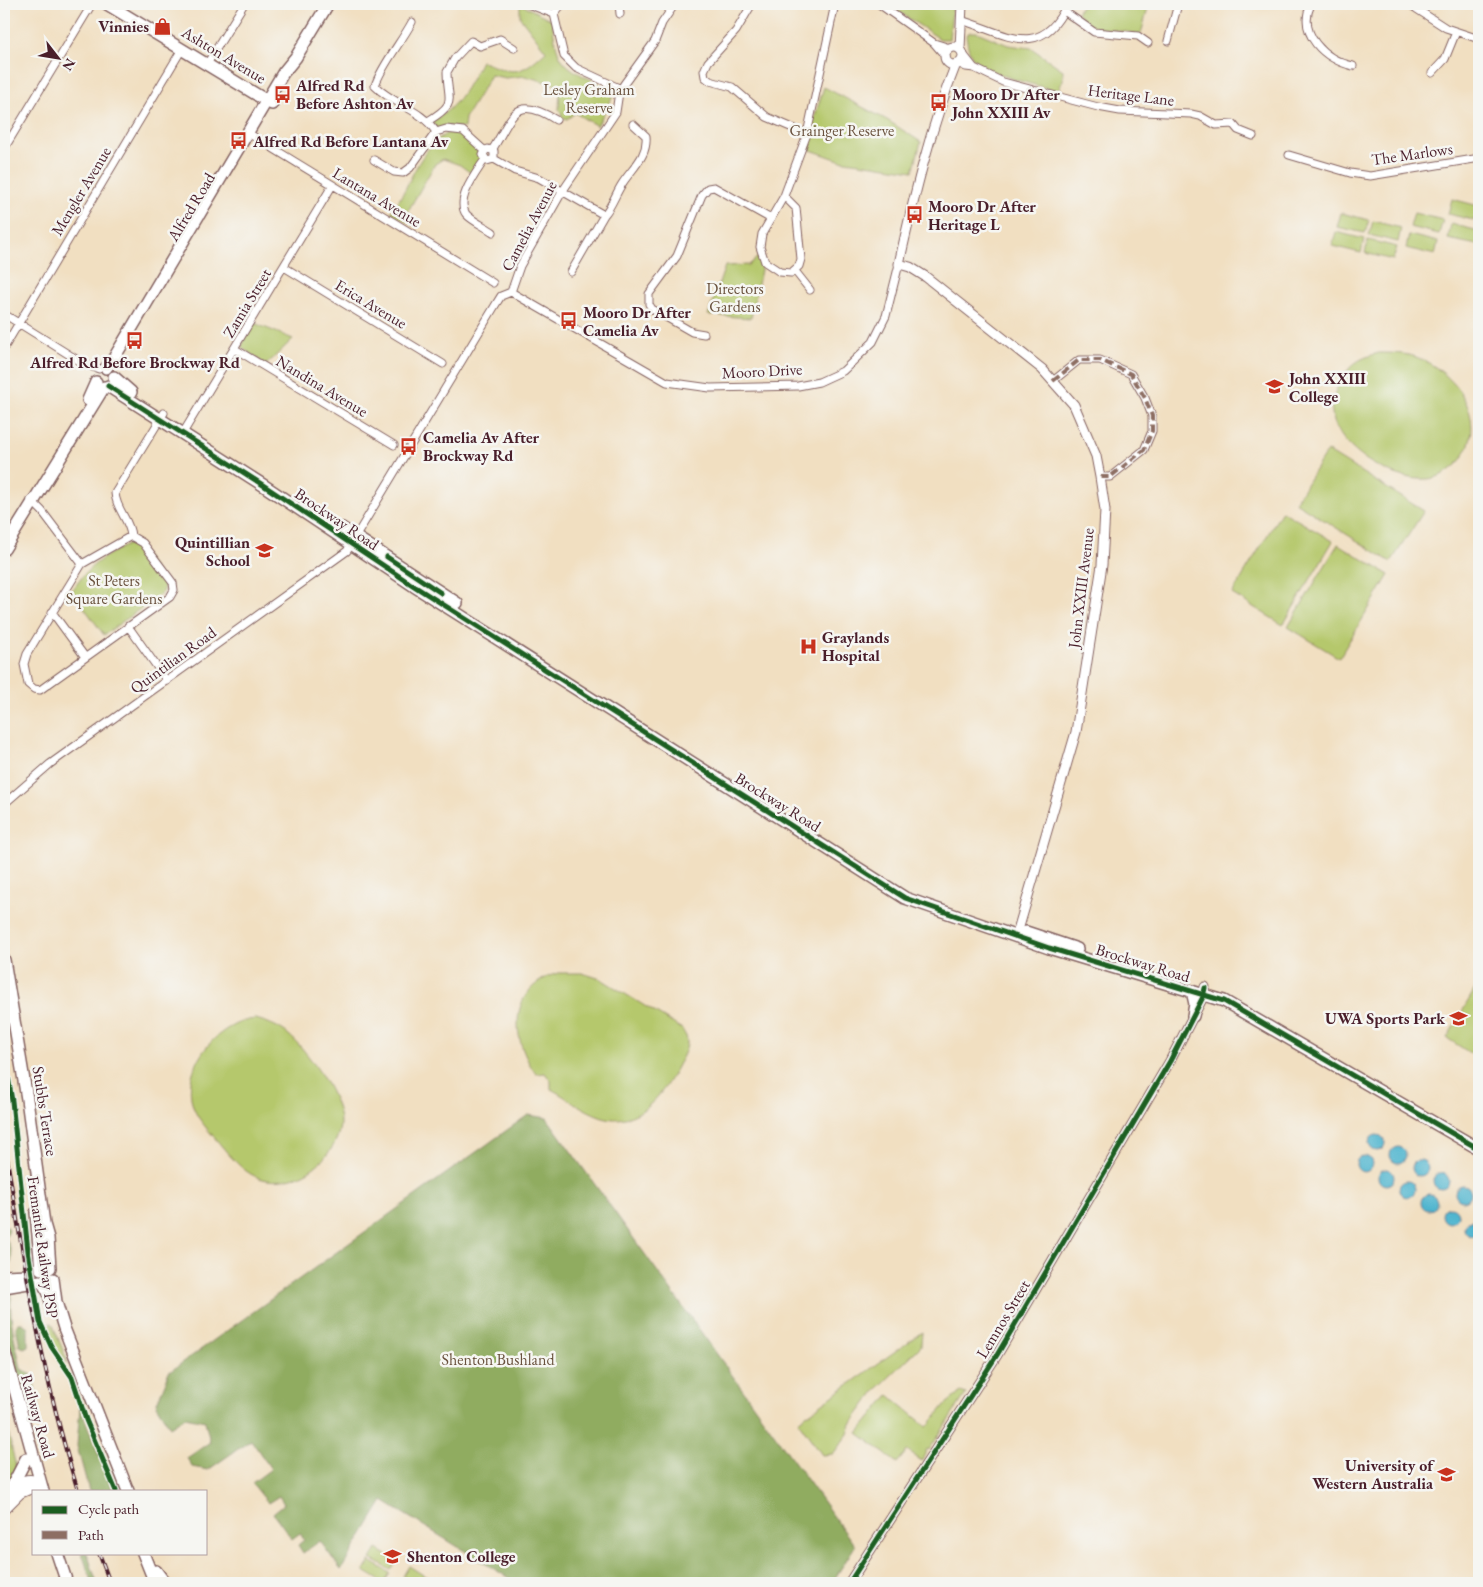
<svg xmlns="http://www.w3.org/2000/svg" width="1483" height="1587" font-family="'EB Garamond',serif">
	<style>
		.green { fill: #b5c86c; stroke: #80744c }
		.forest { fill: #90ac60; stroke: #6d6646 }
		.water { fill: #50b5cf; stroke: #4d6a7d }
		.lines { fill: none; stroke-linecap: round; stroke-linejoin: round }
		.minor-casing { stroke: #846260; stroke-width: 9 }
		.tertiary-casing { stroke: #846260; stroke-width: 11 }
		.secondary-casing { stroke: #846260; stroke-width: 12 }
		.primary-casing { stroke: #846260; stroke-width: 14 }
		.minor { stroke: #fff; stroke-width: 7 }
		.tertiary { stroke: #fff; stroke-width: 9 }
		.secondary { stroke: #fff; stroke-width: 10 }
		.primary { stroke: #fff; stroke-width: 11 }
		.rail-casing { stroke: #4a1f2b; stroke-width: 4 }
		.rail { stroke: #f6f6f2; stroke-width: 2; stroke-dasharray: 5.5; stroke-linecap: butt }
		.quiet { stroke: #8d6e63; stroke-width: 4; stroke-dasharray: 8 4; stroke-linecap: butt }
		.cycleway-casing { stroke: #f6f6f2; stroke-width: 8 }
		.cycleway { stroke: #1b5e20; stroke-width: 5 }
		.labels { text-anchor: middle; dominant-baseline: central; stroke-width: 5; stroke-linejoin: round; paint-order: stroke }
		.poi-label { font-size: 16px; font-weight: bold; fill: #4a1f2b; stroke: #f6f6f2; text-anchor: start }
		.street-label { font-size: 16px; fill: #4a1f2b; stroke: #f6f6f2 }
		.park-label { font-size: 16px; fill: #6a523e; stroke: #f6f6f2 }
	</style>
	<rect width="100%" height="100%" fill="#f6f6f2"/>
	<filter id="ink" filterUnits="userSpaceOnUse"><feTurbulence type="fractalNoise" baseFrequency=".02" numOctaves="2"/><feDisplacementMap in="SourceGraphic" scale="10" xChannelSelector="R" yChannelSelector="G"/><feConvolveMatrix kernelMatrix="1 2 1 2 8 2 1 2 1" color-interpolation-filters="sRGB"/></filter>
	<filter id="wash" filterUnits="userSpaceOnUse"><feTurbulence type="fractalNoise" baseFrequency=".0096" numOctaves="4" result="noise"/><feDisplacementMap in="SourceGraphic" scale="20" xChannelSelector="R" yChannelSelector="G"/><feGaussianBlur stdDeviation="1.12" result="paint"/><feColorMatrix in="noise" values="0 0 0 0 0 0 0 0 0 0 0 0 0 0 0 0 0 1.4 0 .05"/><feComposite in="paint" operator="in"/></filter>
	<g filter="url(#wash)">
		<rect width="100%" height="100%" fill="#f1dfc1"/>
		<path class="green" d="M520 4 552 20C554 33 555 52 564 62 576 76 599 81 615 92L597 126 575 113 567 119 561 117 562 113 559 110 560 86 525 76 505 78 491 75 465 118 464 128 447 126 437 129 432 121C458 108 468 85 481 61 515 75 519 76 546 51L520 17Z
			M887 4H953L949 39H940Z
			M1089 4H1149L1141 34 1092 27 1077 13 1080 7Z
			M970 32H977L1008 45 1031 48 1063 70V80L1058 91C1037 85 981 74 971 55 968 50 967 41 966 35Z
			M824 87 887 120 921 142 913 171 839 160 805 148Z
			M450 132 462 134 483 149 482 160 472 174 460 165 443 159 435 164 408 211 417 222 414 226 391 212C411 187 418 146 450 132Z
			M1452 199 1479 206 1477 221 1448 214Z
			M1341 213 1369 220 1365 233 1337 227Z
			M1414 213 1443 220 1439 234 1410 227Z
			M1373 221 1401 228 1398 242 1369 235Z
			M1451 224 1479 231 1477 245 1448 239Z
			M1336 232 1364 239 1361 253 1332 246Z
			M1409 235 1438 242 1435 255 1406 248Z
			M1368 240 1397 247 1393 260 1365 253Z
			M758 257 762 265 751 318 708 315 725 266 749 265Z
			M254 323 293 339 266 365 241 347Z
			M1379 353C1390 353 1405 353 1416 357 1451 370 1483 410 1468 447 1464 454 1461 461 1455 466 1447 472 1439 478 1428 479 1393 482 1337 451 1332 413 1330 403 1335 393 1339 384 1350 364 1357 359 1379 353Z
			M1327 451 1424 511 1391 562 1295 502Z
			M1282 511 1333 541 1283 625 1232 594Z
			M129 544 138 546 165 584 162 593 104 635 72 591C90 564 100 559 129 544Z
			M1338 544 1389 575 1339 658 1288 627Z
			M558 973H582L601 979 682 1029C683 1032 687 1036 687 1040 688 1048 682 1058 678 1065 666 1089 645 1120 614 1119 593 1118 570 1099 551 1089V1081L545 1073 536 1074C510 1038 508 988 558 973Z
			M1479 982V1059L1447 1038Z
			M256 1019C266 1022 275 1025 284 1031 304 1045 341 1097 340 1123 340 1144 320 1167 301 1175 257 1192 240 1168 214 1137 204 1125 193 1114 191 1098 185 1062 220 1021 256 1019Z
			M52 1323 69 1365 53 1345 44 1326Z
			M922 1332 921 1346 876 1390 851 1424 848 1434 833 1454 822 1455 798 1421Z
			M961 1392 966 1394 929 1450 927 1449 922 1461 907 1451 897 1463 858 1433 889 1395 927 1427 946 1404Z
			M4 1413 17 1472 4 1493Z
			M377 1549 397 1561 391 1570 371 1559Z
			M370 1561 390 1573 384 1583 364 1571Z
			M409 1566 428 1578 425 1583H415L403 1576Z"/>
		<path class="forest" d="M528 1115 547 1118 855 1546 832 1583H517L383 1501 341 1570 320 1541 303 1553 298 1545 304 1540 300 1533 292 1539 273 1513 284 1504 279 1496 268 1503 252 1483 271 1469 251 1440 208 1470 192 1467 187 1458 210 1442 205 1421 185 1417 170 1427 156 1405C159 1396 168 1380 168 1373Z
			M7 1226 9 1230 6 1237C8 1246 14 1254 11 1263L4 1264V1228Z
			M13 1290C6 1314 17 1346 21 1369L32 1375 39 1405 20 1392C13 1366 0 1310 13 1290Z
			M18 1323H22L28 1327V1346L24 1348 20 1346 16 1327Z
			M80 1407 113 1491H89L77 1446Z
			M82 1553H87L97 1583H92Z"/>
		<path class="water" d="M1369 1143a8 8 0 1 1 16 0a8 8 0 1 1-16 0Z
			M1390 1155a8 8 0 1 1 16 0a8 8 0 1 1-16 0Z
			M1356 1164a8 8 0 1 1 16 0a8 8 0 1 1-16 0Z
			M1412 1168a8 8 0 1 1 16 0a8 8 0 1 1-16 0Z
			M1378 1177a8 8 0 1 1 16 0a8 8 0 1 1-16 0Z
			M1433 1181a8 8 0 1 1 16 0a8 8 0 1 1-16 0Z
			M1399 1189a8 8 0 1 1 16 0a8 8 0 1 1-16 0Z
			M1455 1193a8 8 0 1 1 16 0a8 8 0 1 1-16 0Z
			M1421 1202a8 8 0 1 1 16 0a8 8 0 1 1-16 0Z
			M1442 1215a8 8 0 1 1 16 0a8 8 0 1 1-16 0Z
			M1464 1228a8 8 0 1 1 16 0a8 8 0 1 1-16 0Z"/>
	</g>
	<g filter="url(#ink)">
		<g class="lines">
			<defs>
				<path id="minor" d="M528 4 554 14 564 56 576 68 621 89
					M619 4 620 14
					M752 4 736 31 708 62 704 71 705 77 710 81 732 87 767 117 807 134
					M879 4 934 43 946 57
					M1311 4C1297 34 1325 60 1353 66
					M1409 4 1446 28 1479 39
					M1064 11 1094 32 1138 36 1148 43
					M554 14 562 4
					M961 20C1004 33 1041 62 1067 4
					M412 22C402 41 380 68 375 86 394 105 421 109 436 132
					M1168 41 1178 4
					M934 43 950 48
					M963 54 974 68
					M958 63 966 67 974 68 1003 82 1098 107 1120 111 1191 114 1200 116 1216 125 1233 124 1238 130 1253 136
					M207 64 244 4
					M1432 73 1445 59 1456 32
					M428 121C459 102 447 101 447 72L455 58 471 41 480 46 500 39 514 48
					M248 133 493 283
					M4 149 92 4
					M492 150C513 118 513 93 556 120
					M1289 155 1350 173 1370 176 1474 159 1479 156
					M485 159C477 172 455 199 466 214 472 221 486 227 493 232
					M494 159V151L488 149 485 151 483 155 487 161 494 159 515 171 539 178 604 215
					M374 160 394 172 403 173 410 168 436 132 446 129 463 131 485 151
					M784 196 796 208 801 259 799 266 791 273 780 272 765 262 760 247 762 234 784 196 807 134 835 4
					M284 267 443 364
					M795 271 810 290
					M571 272 604 215C612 206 615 195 622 184 632 168 648 157 646 136L633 124
					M511 292 667 382 710 388 798 386 819 382 843 371 873 342 886 316 899 264
					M511 292 520 266 562 192 616 112 619 92 624 84 655 41 662 23 675 4
					M4 314 84 364 99 369
					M704 334 692 332 652 309 649 304V294L677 256 702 195 708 188 714 187 771 219
					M4 348 182 49
					M235 349 394 445
					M1053 381 1079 360H1100L1131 374 1145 398 1152 416V431L1144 450 1110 477H1100
					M183 433 332 186
					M31 500 42 511 82 564
					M131 536 143 543 173 583 174 590 170 597 40 690 34 689 28 684 24 664 27 654 82 564Z
					M131 536C130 520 116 510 115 493L164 413
					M52 612 85 657
					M128 626 167 681
					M4 804 50 764 347 551 496 304 501 296 511 292"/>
				<path id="tertiary" d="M945 56a9 9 0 1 1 18 0a9 9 0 1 1-18 0Z
					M960 49 962 4
					M956 64C930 129 914 196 899 264L910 267 926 277 1042 369 1074 405 1096 456 1100 477 1105 510 1102 565 1076 732 1016 937
					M849 1583 997 1355 1170 1061 1203 997 1205 987"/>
				<path id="secondary" d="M4 1502C12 1487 22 1475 40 1482L34 1487 20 1493 4 1509"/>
				<path id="primary" d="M107 4 272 104
					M106 368 114 358 283 73 296 57 328 4
					M114 377 131 392
					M108 386 263 485 414 586 905 898 1049 948 1224 1001 1479 1149
					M88 400 96 382
					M342 528 457 603
					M4 549 104 387
					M1026 932 1077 949
					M4 960 27 1099 44 1224 48 1238 50 1268
					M1192 991 1195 1004 1193 1016
					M36 1213 41 1269
					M4 1276 29 1275
					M53 1279 56 1302 64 1328 128 1491
					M42 1282 49 1293 51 1302
					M4 1287 40 1281
					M4 1350 43 1491
					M9 1492 26 1459
					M57 1553 67 1583
					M143 1553 155 1583
					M156 1571 165 1583"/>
			</defs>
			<use href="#minor" class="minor-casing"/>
			<use href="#tertiary" class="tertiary-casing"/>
			<use href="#secondary" class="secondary-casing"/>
			<use href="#primary" class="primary-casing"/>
			<use href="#minor" class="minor"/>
			<use href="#tertiary" class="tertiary"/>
			<use href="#secondary" class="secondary"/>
			<use href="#primary" class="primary"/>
			<defs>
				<path id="rail" d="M4 1140C23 1258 42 1376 78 1491
					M99 1553 110 1583"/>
			</defs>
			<use href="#rail" class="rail-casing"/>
			<use href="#rail" class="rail"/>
			<path class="quiet" d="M1053 381 1079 360H1100L1131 374 1145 398 1152 416V431L1144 450 1110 477H1100"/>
			<defs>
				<path id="cycleway" d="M108 386 263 485 414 586 905 898 1049 948 1224 1001 1479 1149
					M387 557 441 593
					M4 1052 12 1101 28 1251 40 1322 51 1346 72 1377 86 1420 116 1491
					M849 1583 997 1355 1170 1061 1203 997 1205 988"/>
			</defs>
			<use href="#cycleway" class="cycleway-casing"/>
			<use href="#cycleway" class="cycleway"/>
		</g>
	</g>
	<defs>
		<symbol id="shop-bare" viewBox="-9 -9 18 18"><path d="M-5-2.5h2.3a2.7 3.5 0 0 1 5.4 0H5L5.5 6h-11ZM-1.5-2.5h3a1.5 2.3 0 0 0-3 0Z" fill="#c8321e" stroke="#f6f6f2" stroke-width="2.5" paint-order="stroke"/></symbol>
		<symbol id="bus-bare" viewBox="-9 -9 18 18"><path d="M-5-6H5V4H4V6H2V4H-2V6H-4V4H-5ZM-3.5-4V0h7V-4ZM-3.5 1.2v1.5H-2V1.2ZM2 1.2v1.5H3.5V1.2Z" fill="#c8321e" stroke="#f6f6f2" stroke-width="2.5" paint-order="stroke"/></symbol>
		<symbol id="school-bare" viewBox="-9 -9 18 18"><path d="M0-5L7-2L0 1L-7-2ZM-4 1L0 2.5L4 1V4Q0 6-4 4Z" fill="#c8321e" stroke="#f6f6f2" stroke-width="2.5" paint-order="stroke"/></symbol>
		<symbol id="hospital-bare" viewBox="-9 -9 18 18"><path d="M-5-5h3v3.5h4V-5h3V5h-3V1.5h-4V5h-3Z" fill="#c8321e" stroke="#f6f6f2" stroke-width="2.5" paint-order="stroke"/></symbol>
		<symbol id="university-bare" viewBox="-9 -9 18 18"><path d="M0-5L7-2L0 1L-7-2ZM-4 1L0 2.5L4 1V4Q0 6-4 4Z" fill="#c8321e" stroke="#f6f6f2" stroke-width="2.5" paint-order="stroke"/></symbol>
	</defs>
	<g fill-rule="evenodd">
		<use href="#shop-bare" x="150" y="14" width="25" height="25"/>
		<use href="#bus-bare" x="270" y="82" width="25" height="25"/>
		<use href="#bus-bare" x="926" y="90" width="25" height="25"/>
		<use href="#bus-bare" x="226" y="128" width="25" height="25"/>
		<use href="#bus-bare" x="902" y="202" width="25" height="25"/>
		<use href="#bus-bare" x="556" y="308" width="25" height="25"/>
		<use href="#bus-bare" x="122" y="328" width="25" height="25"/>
		<use href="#school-bare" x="1262" y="374" width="25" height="25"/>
		<use href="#bus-bare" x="396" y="434" width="25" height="25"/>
		<use href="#school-bare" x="252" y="538" width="25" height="25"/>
		<use href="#hospital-bare" x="796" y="634" width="25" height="25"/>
		<use href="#university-bare" x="1446" y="1006" width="25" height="25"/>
		<use href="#university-bare" x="1434" y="1462" width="25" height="25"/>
		<use href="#school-bare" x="380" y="1544" width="25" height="25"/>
	</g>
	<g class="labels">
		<g class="poi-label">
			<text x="149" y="26" text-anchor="end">Vinnies</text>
			<text x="296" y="85">Alfred Rd<tspan x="296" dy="18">Before Ashton Av</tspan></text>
			<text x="952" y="94">Mooro Dr After<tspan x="952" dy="18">John XXIII Av</tspan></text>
			<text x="253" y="141">Alfred Rd Before Lantana Av</text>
			<text x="928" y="206">Mooro Dr After<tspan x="928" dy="18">Heritage L</tspan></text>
			<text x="583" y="312">Mooro Dr After<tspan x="583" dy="18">Camelia Av</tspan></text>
			<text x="135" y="362" text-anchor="middle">Alfred Rd Before Brockway Rd</text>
			<text x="1289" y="378">John XXIII<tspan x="1289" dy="18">College</tspan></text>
			<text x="423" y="437">Camelia Av After<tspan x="423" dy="18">Brockway Rd</tspan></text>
			<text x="250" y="542" text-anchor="end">Quintillian<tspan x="250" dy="18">School</tspan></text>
			<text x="822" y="637">Graylands<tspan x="822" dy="18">Hospital</tspan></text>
			<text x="1445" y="1018" text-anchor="end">UWA Sports Park</text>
			<text x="1433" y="1465" text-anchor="end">University of<tspan x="1433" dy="18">Western Australia</tspan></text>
			<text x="407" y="1556">Shenton College</text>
		</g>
		<g class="street-label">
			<text transform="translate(224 55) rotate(31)">Ashton Avenue</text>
			<text transform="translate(1131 95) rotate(7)">Heritage Lane</text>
			<text transform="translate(1412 154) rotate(-8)">The Marlows</text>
			<text transform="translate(81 191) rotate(-59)">Mengler Avenue</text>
			<text transform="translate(377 197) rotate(31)">Lantana Avenue</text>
			<text transform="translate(191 207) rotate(-59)">Alfred Road</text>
			<text transform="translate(529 226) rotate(-62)">Camelia Avenue</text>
			<text transform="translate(247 303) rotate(-59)">Zamia Street</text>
			<text transform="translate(371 304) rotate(31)">Erica Avenue</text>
			<text transform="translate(762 371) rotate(-3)">Mooro Drive</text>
			<text transform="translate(322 386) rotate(31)">Nandina Avenue</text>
			<text transform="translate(337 519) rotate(34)">Brockway Road</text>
			<text transform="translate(1081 588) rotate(-83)">John XXIII Avenue</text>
			<text transform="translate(173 660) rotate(-36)">Quintilian Road</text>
			<text transform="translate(778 802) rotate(32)">Brockway Road</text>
			<text transform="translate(1143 963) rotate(17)">Brockway Road</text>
			<text transform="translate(45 1111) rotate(81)">Stubbs Terrace</text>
			<text transform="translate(43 1247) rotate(82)">Fremantle Railway PSP</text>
			<text transform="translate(1003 1319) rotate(-59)">Lemnos Street</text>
			<text transform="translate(38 1416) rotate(74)">Railway Road</text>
		</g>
		<g class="park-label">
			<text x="589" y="89">Lesley Graham<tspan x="589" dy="18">Reserve</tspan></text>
			<text x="842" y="130">Grainger Reserve</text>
			<text x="735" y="288">Directors<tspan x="735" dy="18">Gardens</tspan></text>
			<text x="114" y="580">St Peters<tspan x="114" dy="18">Square Gardens</tspan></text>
			<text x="498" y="1359">Shenton Bushland</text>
		</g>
	</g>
	<rect width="1483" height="1587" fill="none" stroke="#f6f6f2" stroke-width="20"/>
	<rect x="32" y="1490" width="175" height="65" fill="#f6f6f2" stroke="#b1a0a2"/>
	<rect x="42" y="1506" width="25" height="8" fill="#1b5e20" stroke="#b1a0a2"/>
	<text x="78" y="1514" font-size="15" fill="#4a1f2b">Cycle path</text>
	<rect x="42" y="1531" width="25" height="8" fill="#8d6e63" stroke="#b1a0a2"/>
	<text x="78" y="1540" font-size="15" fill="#4a1f2b">Path</text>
	<g transform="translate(58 58) rotate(121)" stroke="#f6f6f2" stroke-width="4" paint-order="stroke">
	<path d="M0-4L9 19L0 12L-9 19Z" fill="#4a1f2b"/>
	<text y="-8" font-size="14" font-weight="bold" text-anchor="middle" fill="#4a1f2b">N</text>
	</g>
</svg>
